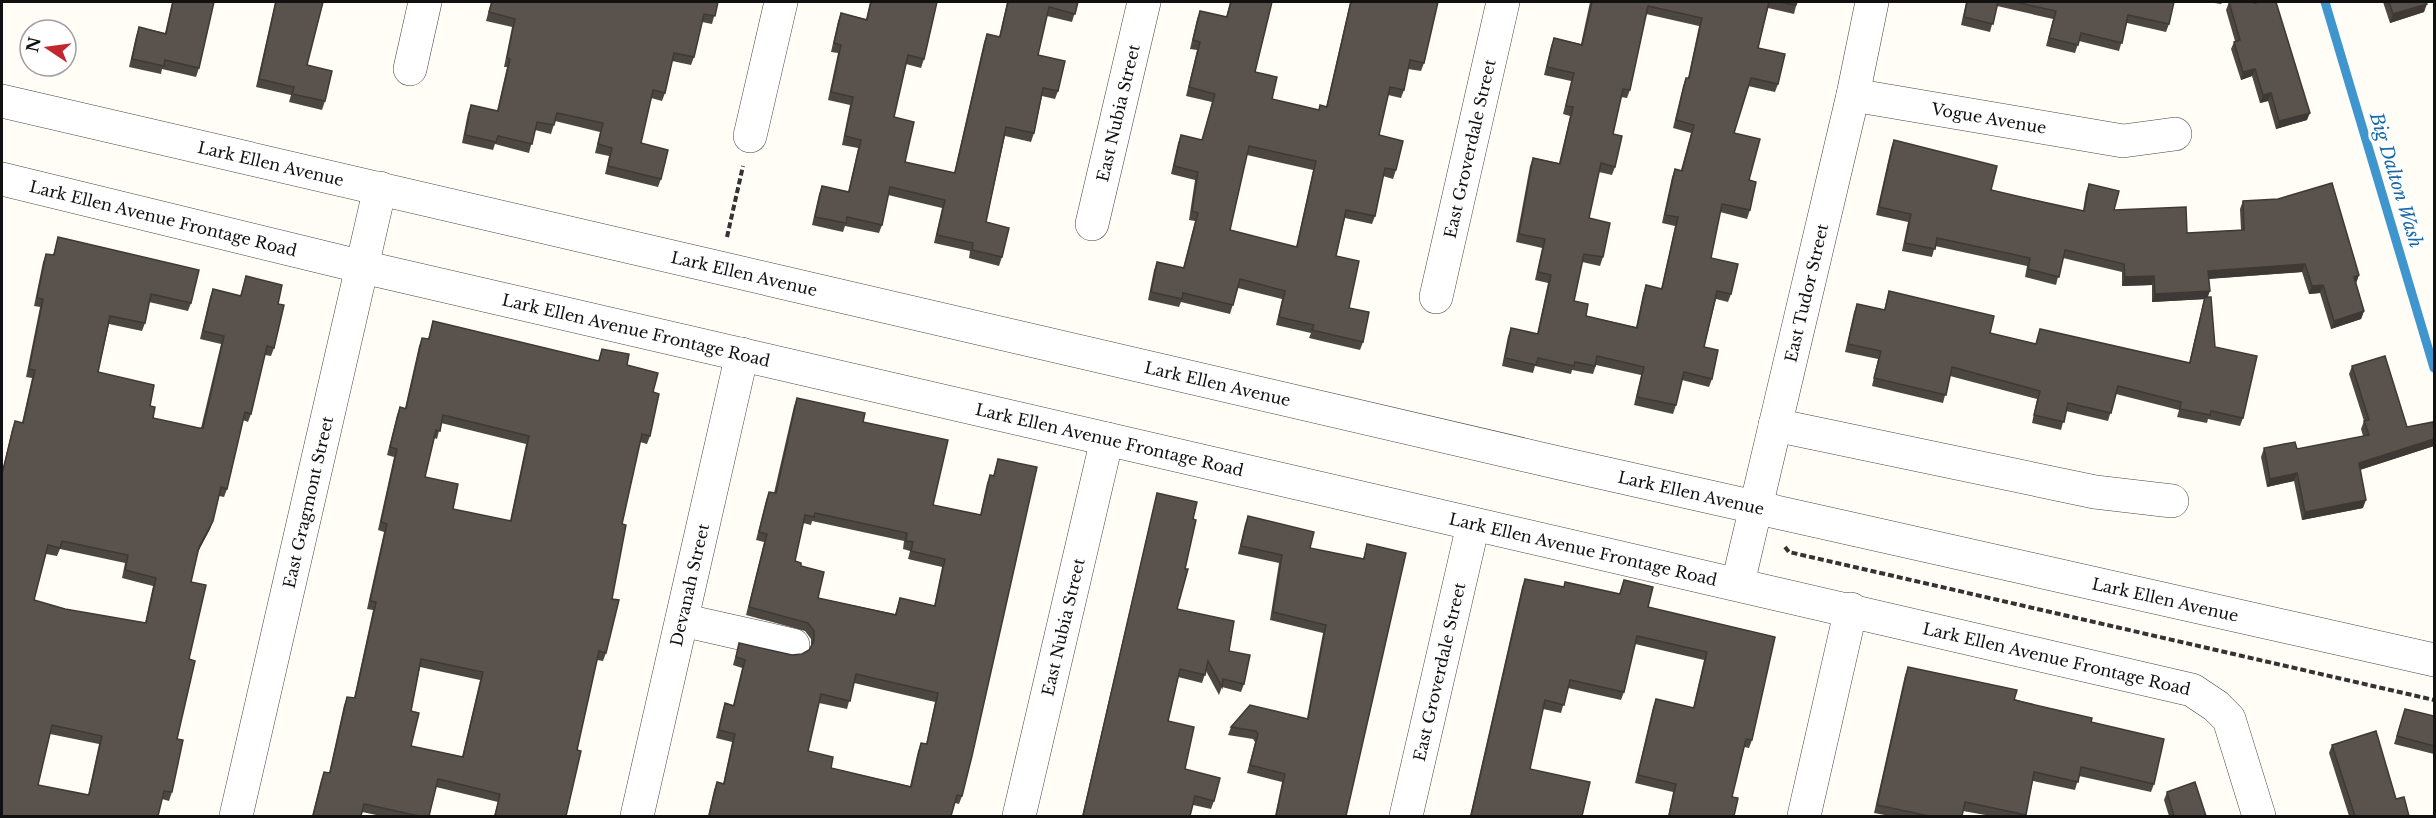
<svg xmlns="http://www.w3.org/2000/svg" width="2436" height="818" font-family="'Libre Baskerville',serif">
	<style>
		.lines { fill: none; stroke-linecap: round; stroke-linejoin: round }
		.stream { stroke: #3f96cf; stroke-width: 9 }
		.minor-casing { stroke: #444; stroke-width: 34 }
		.path { stroke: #333; stroke-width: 4; stroke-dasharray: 6 3; stroke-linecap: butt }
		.minor { stroke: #fff; stroke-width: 33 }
		.wall { fill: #4d4742; fill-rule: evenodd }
		.shaded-wall { fill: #3f3936 }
		.building { fill: #5a524d; stroke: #3f3936; stroke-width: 1.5; fill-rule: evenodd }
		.labels { text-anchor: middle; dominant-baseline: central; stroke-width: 6; stroke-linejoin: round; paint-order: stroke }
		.street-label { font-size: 16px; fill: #111; stroke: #fff }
		.water-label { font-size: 18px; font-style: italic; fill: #1768a6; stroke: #fff }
	</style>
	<rect width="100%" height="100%" fill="#fffdf5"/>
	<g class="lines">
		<path class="stream" d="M2325 2 2434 368"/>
		<defs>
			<g id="minor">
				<path d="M410 69 425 2"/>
				<path id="s1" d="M1853 95 2123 141 2175 134"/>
				<path id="s2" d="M2 101 1559 463 2434 660"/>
				<path d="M750 136 781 2"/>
				<path id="s3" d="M2 179 363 267 2192 690 2216 706 2229 719 2259 816"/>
				<path id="s4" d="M1092 224 1144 2"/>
				<path id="s5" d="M1436 297 1503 2"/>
				<path d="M1775 425 2095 492 2172 501"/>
				<path id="s6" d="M1738 583 1853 95 1872 2"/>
				<path d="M682 620 793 645"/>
				<path id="s7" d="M236 816 380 188"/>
				<path id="s8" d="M637 816 742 354"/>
				<path id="s9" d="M1019 816 1107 439"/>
				<path id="s10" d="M1406 816 1473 525"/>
				<path d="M1804 816 1851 609"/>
			</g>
		</defs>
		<use href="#minor" class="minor-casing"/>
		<path class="path" d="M727 237 743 166
			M1785 547 1789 552 2434 700"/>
		<use href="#minor" class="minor"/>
	</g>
	<path class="wall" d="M172 2H214L199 68 196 77 162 69 161 74 129 67 136 36 139 27 165 33Z
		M275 2H323L307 65 325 101 322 110 289 102 291 95 256 87Z
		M491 2H718L712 24 702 22 694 57 691 65 672 61 665 93 662 101 651 98 641 143 661 179 658 187 605 174 609 156 595 153 600 132 555 121 551 134 535 130 529 153 495 144 493 150 462 143 468 113 471 105 497 111 507 67H504L512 27 486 21Z
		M870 2H937L924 59 921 68 906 64 894 117 905 162 954 173 984 42 987 34 999 37 1007 2H1078L1072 22 1047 16 1038 55 1058 91 1055 99 1042 96 1034 133 1031 142 1005 136 986 222 1002 257 999 266 969 258 970 251 934 243 942 208 888 195 882 225 879 233 845 226 843 232 812 225 819 194 822 186 848 192 858 148 842 145 850 105 828 100 838 53 831 52 838 21 841 13 866 19Z
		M1230 2H1272L1255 72 1272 99 1319 110 1320 105 1326 107 1350 2H1438L1424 63 1421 71 1408 69 1404 90 1401 98 1388 95 1379 135 1396 170 1393 179 1383 176 1375 216 1372 224 1345 218 1336 256 1349 308 1363 342 1360 350 1309 338 1311 333 1276 325 1282 299 1238 288 1230 314 1181 302 1179 307 1148 300 1154 270 1157 262 1183 268 1195 221 1189 220 1195 180 1171 174 1178 143 1181 135 1202 140 1212 102 1186 96 1197 50 1190 49 1197 19 1200 11 1226 17ZM1247 155 1313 170 1296 247 1230 230Z
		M1590 2H1797L1794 14 1768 8 1758 48 1778 84 1775 92 1748 86 1734 133 1749 180 1750 210 1747 219 1720 212 1711 258 1731 294 1728 302 1716 299 1704 347 1712 379 1709 387 1682 380 1676 405 1673 414 1634 405 1641 375 1596 365 1593 374 1572 370 1571 374 1535 366 1533 373 1502 366 1508 336 1511 328 1537 334 1548 283 1535 280 1542 248 1516 242 1530 166 1533 158 1559 163 1570 116 1563 114 1571 81 1544 75 1551 46 1554 38 1581 44ZM1646 14 1699 26 1688 78H1686L1683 86 1673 128 1691 133 1681 170 1675 169 1672 177 1662 223 1675 226 1661 289 1646 285 1643 294 1636 327 1586 316 1574 301 1582 262 1600 266 1603 257 1589 218 1599 172 1612 175 1615 167 1613 134 1621 97 1627 98 1630 90Z
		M1966 2H2174L2169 24 2166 32 2127 23 2119 51 2079 41 2075 53 2046 46 2053 19 1997 6 1990 32 1961 25Z
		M2208 2H2223L2221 4Z
		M2229 2 2307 120 2276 129 2268 101 2260 103 2252 76 2241 80 2231 49 2234 42 2235 41 2226 10Z
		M2383 2H2426L2424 12 2390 23Z
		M1894 140 1991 190 2083 211 2086 192 2089 184 2114 210 2187 233 2241 230 2240 209 2243 201 2359 275 2356 283 2364 311 2361 319 2331 329 2320 293 2309 294 2302 272 2209 279 2208 297 2215 347 2243 418 2240 426 2208 419 2207 423 2177 417 2179 410 2116 394 2108 421 2066 411 2061 430 2032 423 2037 399 1950 376 1943 403 1872 386 1878 359 1845 352 1854 312 1857 304 1884 310 1889 291 1990 333 2036 344 2040 329 2189 363 2204 299 2152 302V285L2122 286V272L2063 258 2056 285 2025 277 2027 266 1935 246 1932 257 1902 251 1908 222 1876 215 1891 148Z
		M58 237 191 303 188 311 149 302 145 323 142 331 109 324 98 372 150 406 153 418 199 428H201L221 344 200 339 210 297 213 289 240 296 246 276 278 304 274 348 271 356 265 355 251 414 248 422 243 420 227 489 224 497 219 496 213 521 210 529 198 552 191 582 189 659 177 739 172 792 169 801 162 799 2 816V473L12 429 15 421 22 423 32 378 26 377 40 307 34 306 43 262 46 254 53 255ZM60 549 125 563 122 578 153 586 145 623 65 609 34 600 46 554 57 556ZM50 734 99 744 88 795 38 785Z
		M433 321 598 361 602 349 627 365 653 392 650 436 647 444 640 442 622 524 612 599 606 653 603 661 597 660 577 750 566 816H494L498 802 436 787 429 816H381L362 812 361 816H312L321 780 324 772 329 773 344 705 347 697 354 698 373 610 367 609 384 532 378 530 394 457 387 455 397 415 400 407 405 408 419 346 422 338 428 339ZM441 423 526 444 510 521 453 509 425 477 434 438 437 439ZM420 667 480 680 462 757 411 746V711Z
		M2352 366 2407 427 2434 446 2360 470 2363 508 2302 520 2294 481 2267 487 2261 457 2264 448 2297 449 2363 436 2361 429 2364 421 2349 374Z
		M797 398 863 422 933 505 980 515 987 483 990 475 993 476 998 459 962 796 959 804 955 803 951 816H708L714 790 717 782 723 784 732 742 716 738 722 712 725 703 733 705 742 668 733 665 739 643 792 655 802 654 809 650 811 647V639L805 631 746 615 764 542 756 540 766 500 769 492 774 493 794 406ZM812 521 904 541 903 549 910 551 908 559 942 567 934 606 900 598 895 614 818 598 801 566 795 561 803 523 811 525ZM854 683 935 702 926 744 921 743 918 751 910 786 831 768 808 751 819 703 847 709Z
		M1157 493 1193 519 1177 609 1229 651 1244 684 1241 692 1222 687 1219 695 1206 671 1202 683 1178 677 1168 721 1185 769 1214 801 1211 809 1193 805 1190 816H1082L1155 501Z
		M1248 516 1310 548 1363 559 1367 544 1346 816H1275L1282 782 1247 773 1255 742 1253 739 1228 735 1231 727 1307 718 1323 633 1270 620 1279 563 1238 554 1245 524Z
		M1525 579 1564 587 1565 582 1619 594 1624 580 1648 607 1775 637 1752 740 1749 748 1744 747 1732 797 1734 816H1668L1673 792 1635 783 1653 707 1656 699 1693 708 1704 660 1635 644 1624 692 1621 700 1568 688 1561 713 1543 709 1530 769 1582 816H1470L1522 587Z
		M1908 667 2091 722 2154 784 2151 792 2079 776 2075 790 2033 781 2025 816H1991L1963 811 1962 816H1890L1874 813 1905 675Z
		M2405 709 2434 716V754L2394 744Z
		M2332 745 2396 799 2409 816H2349L2329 753Z
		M2167 792 2206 816H2169L2164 800Z"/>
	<path class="shaded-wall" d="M2427 4 2424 12 2390 23 2393 14Z
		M2255 69 2252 76 2241 80 2243 72Z
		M2271 93 2268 101 2260 103 2263 95Z
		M2310 113 2307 120 2276 129 2279 121Z
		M2305 264 2302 272 2205 279 2208 271Z
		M2359 275 2356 283 2351 285 2354 277Z
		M2154 276 2152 285 2122 286 2125 277Z
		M2323 285 2320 293 2309 294 2312 286Z
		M2210 291 2207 299 2152 302 2155 294Z
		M2364 311 2361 319 2331 329 2334 321Z
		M2434 439V446L2356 471 2359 463Z
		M2297 473 2294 481 2267 487 2270 479Z
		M2366 500 2363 508 2302 520 2305 512Z
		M213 521 210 529 196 555 199 547Z"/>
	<path class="building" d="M173 2H214L199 68 165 60 164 66 132 59 139 27 166 34Z
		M276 2H323L307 65 332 71 325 101 292 94 294 87 259 79Z
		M492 2H718L715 16 704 14 694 57 674 53 665 93 653 90 641 143 668 150 661 179 608 166 612 148 598 144 603 123 557 113 554 125 537 122 532 144 498 136 496 142 465 135 471 105 498 111 510 59 507 58 515 19 489 12Z
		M871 2H937L924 59 908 55 894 117 914 122 905 162 955 173 987 34 1000 37 1008 2H1078L1075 14 1049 7 1038 55 1065 61 1058 91 1043 88 1034 133 1006 127 986 222 1009 228 1002 257 972 250 973 243 937 235 945 200 890 187 882 225 847 217 846 223 815 217 822 186 849 192 861 140 845 136 853 97 831 92 841 45 834 43 841 13 867 20Z
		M1231 2H1272L1255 72 1277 77 1272 99 1319 110 1320 105 1327 107 1351 2H1438L1424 63 1410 60 1404 90 1390 87 1379 135 1403 141 1396 170 1385 168 1375 216 1346 210 1336 256 1359 261 1349 308 1369 312 1363 342 1312 330 1314 325 1279 317 1285 291 1240 279 1233 305 1183 293 1182 299 1151 292 1157 262 1184 268 1198 213 1192 211 1198 172 1174 166 1181 135 1202 140 1215 94 1189 87 1200 42 1193 40 1200 11 1227 17ZM1249 146 1316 161 1297 247 1230 230Z
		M1592 2H1769L1758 48 1785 54 1778 84 1751 78 1734 133 1760 139 1749 180 1756 182 1750 210 1722 204 1711 258 1738 264 1731 294 1717 291 1704 347 1718 350 1712 379 1684 372 1676 405 1637 397 1644 367 1597 356 1595 366 1575 362 1574 366 1538 358 1536 365 1505 358 1511 328 1538 334 1551 275 1538 272 1545 239 1519 234 1533 158 1560 164 1573 107 1566 106 1574 73 1547 67 1554 38 1582 45ZM1648 6 1702 18 1689 78H1686L1676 120 1694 125 1682 171 1675 169 1665 215 1678 217 1662 289 1646 285 1637 328 1586 316 1588 304 1574 301 1584 254 1603 257 1610 223 1589 218 1601 163 1615 167 1622 136 1613 134 1623 89 1630 90Z
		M1779 2H1797L1796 5Z
		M1967 2H1998L1993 24 1964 17Z
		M2015 2H2174L2169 24 2128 15 2122 43 2081 33 2078 45 2049 38 2056 11Z
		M2229 2H2254V3L2259 2H2276L2310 113 2279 121 2271 93 2263 95 2255 69 2243 72 2234 42 2240 40Z
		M2389 2H2426L2427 4 2393 14Z
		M1894 140 1997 166 1991 190 2043 202 2084 211 2089 184 2119 191 2114 210 2186 207 2187 233 2244 230 2243 201 2278 199 2332 183 2359 275 2354 277 2364 311 2334 321 2323 285 2312 286 2305 264 2208 271 2210 291 2155 294 2154 276 2125 277 2124 264 2065 250 2059 277 2028 269 2030 258 1937 238 1935 249 1905 243 1911 214 1879 207Z
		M58 237 199 270 191 303 151 294 145 323 110 316 98 372 154 385 150 406 155 407 153 418 199 428H203L224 336 203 331 213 289 241 296 246 276 282 285 278 304 284 305 274 348 267 346 251 414 245 412 227 489 221 487 213 521 199 547 191 582 206 585 189 659 195 661 177 739 183 740 172 792 164 791 158 816H2V473V474L15 421 23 423 35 370 29 369 43 299 37 298 46 254 54 255ZM62 541 128 555 125 570 156 578 146 623 65 609 34 600 48 545 60 548ZM52 725 102 736 89 795 38 785Z
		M1889 291 1994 316 1990 333 2036 344 2040 329 2190 363 2205 297H2211L2215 347 2257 356 2243 418 2211 411 2210 415 2180 409 2181 402 2118 386 2111 413 2068 403 2064 422 2034 415 2040 391 1952 367 1946 395 1874 378 1881 351 1848 344 1857 304 1885 310Z
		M433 321 599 361 602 349 629 354 627 365 658 373 653 392 659 394 650 436 642 434 622 524 626 525 612 599 619 600 606 653 599 651 577 750 581 751 566 816H495L500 794 438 779 429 816H419L364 804 361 816H313L324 772 330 773 347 697 355 698 376 602 370 601 387 524 381 522 397 449 390 447 400 407 406 409 422 338 429 339ZM443 415 529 436 511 521 453 509 458 484 425 477 436 430 440 431ZM421 659 483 672 463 757 411 746 419 713 411 711Z
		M2385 356 2407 427 2433 422 2434 428V439L2359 463 2366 500 2305 512 2297 473 2270 479 2264 448 2295 442 2297 449 2369 435 2364 421 2369 420 2352 366Z
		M797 398 865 413 863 422 948 440 933 505 981 515 990 475 994 476 998 459 1037 467 972 756 962 796 957 795 951 816H709L717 782 724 784 735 734 719 730 725 703 734 706 745 660 736 657 739 643 792 655 802 654 809 650 814 641V631L808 623 749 607 767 534 759 532 769 492 776 493ZM815 513 907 533 906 541 913 542 911 551 945 559 935 606 900 598 896 615 818 598 824 572 801 566V563L795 561 805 515 814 517ZM856 674 938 693 927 744 921 743 911 787 831 768 833 757 808 751 821 694 850 701Z
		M1157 493 1197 502 1193 519 1196 520 1185 569H1188L1177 609 1234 621 1229 651 1250 655 1244 684 1223 679 1222 687 1208 661 1205 675 1180 669 1168 721 1194 727 1185 769 1220 778 1214 801 1195 796 1190 816H1083Z
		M1248 516 1314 532 1310 548 1364 559 1367 544 1406 553 1346 816H1276L1285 774 1250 765 1258 734 1256 731 1231 727 1250 705 1308 719 1326 625 1273 612 1282 555 1241 546Z
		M1525 579 1564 587 1565 582 1620 594 1624 580 1653 587 1648 607 1775 637 1752 740 1746 739 1732 797 1738 798 1734 816H1669L1676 784 1638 775 1656 699 1694 708 1707 652 1637 636 1624 692 1570 680 1564 705 1545 700 1530 769 1590 782 1582 816H1471Z
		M1908 667 2017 690 2014 700 2092 718 2091 722 2164 739 2154 784 2081 767 2078 782 2034 772 2026 815 1965 802 1962 816H1929L1877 805Z
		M2405 709 2434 716V746L2397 736Z
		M2376 731 2396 799 2404 797 2409 816H2355L2332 745Z
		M2195 782 2206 816H2174L2167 792Z"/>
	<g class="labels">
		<g class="street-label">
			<text stroke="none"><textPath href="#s4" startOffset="114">East Nubia Street</textPath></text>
			<text stroke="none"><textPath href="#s1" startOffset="138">Vogue Avenue</textPath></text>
			<text stroke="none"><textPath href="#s5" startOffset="152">East Groverdale Street</textPath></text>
			<text stroke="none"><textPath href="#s2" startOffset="276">Lark Ellen Avenue</textPath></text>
			<text stroke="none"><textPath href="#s3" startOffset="166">Lark Ellen Avenue Frontage Road</textPath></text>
			<text stroke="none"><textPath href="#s2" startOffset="762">Lark Ellen Avenue</textPath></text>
			<text stroke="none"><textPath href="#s6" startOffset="298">East Tudor Street</textPath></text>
			<text stroke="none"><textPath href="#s3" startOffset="652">Lark Ellen Avenue Frontage Road</textPath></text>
			<text stroke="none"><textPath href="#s2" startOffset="1248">Lark Ellen Avenue</textPath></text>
			<text stroke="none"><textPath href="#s3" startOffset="1138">Lark Ellen Avenue Frontage Road</textPath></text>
			<text stroke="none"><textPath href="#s2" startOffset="1734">Lark Ellen Avenue</textPath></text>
			<text stroke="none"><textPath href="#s7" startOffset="322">East Gragmont Street</textPath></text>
			<text stroke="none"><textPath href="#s3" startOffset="1624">Lark Ellen Avenue Frontage Road</textPath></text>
			<text stroke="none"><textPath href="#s8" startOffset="237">Devanah Street</textPath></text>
			<text stroke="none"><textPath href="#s2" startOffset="2220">Lark Ellen Avenue</textPath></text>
			<text stroke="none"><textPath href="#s9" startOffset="194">East Nubia Street</textPath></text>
			<text stroke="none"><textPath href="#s3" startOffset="2110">Lark Ellen Avenue Frontage Road</textPath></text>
			<text stroke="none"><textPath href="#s10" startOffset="148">East Groverdale Street</textPath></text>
		</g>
		<g class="water-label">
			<text transform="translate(2396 180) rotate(73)">Big Dalton Wash</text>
		</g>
	</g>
	<rect width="2436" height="818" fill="none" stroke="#111111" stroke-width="6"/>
	<g transform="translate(48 48) rotate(283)"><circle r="28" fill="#ffffff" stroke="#a0a0a0" stroke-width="1.5"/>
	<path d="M0-4.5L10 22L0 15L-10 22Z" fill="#c4262e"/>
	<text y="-9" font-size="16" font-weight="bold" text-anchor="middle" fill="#111111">N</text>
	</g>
</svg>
